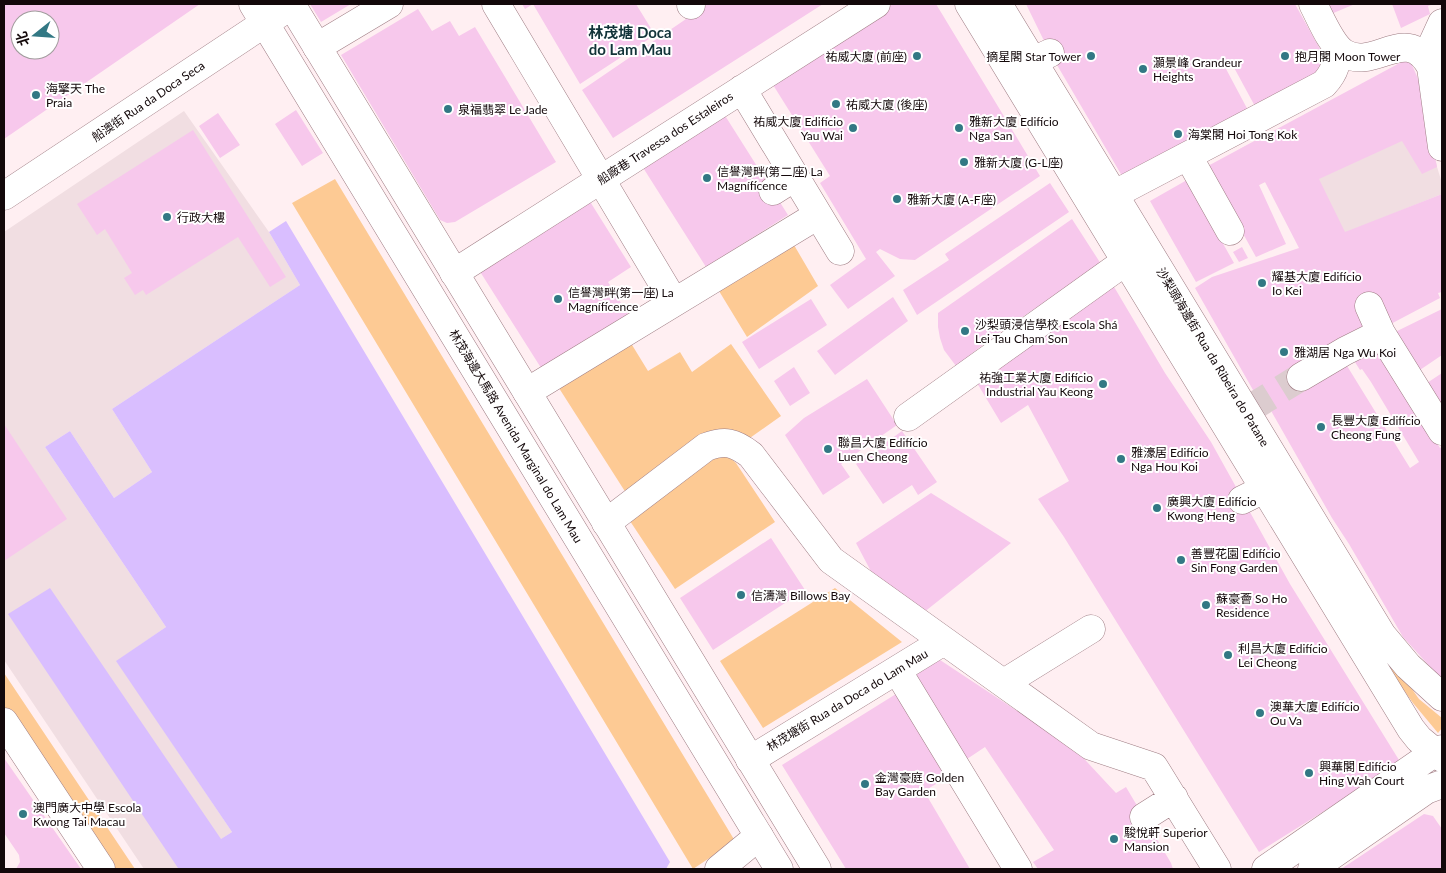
<svg xmlns="http://www.w3.org/2000/svg" width="1446" height="873" font-family="Lato,'Noto Sans SC',sans-serif">
	<style>
		.built { fill: #f1dee2 }
		.green { fill: #fdca94 }
		.water { fill: #d9beff }
		.building { fill: #f7c8ec; fill-rule: evenodd }
		.lines { fill: none; stroke-linecap: round; stroke-linejoin: round }
		.minor-tunnel { stroke: #dccccf; stroke-width: 28; stroke-dasharray: 28 14; stroke-linecap: butt }
		.minor-casing { stroke: #9e7c83; stroke-width: 29 }
		.major-casing { stroke: #9e7c83; stroke-width: 29 }
		.minor { stroke: #fff; stroke-width: 28 }
		.major { stroke: #fff; stroke-width: 28 }
		.poi-dot { fill: #327884; stroke: #fff; stroke-width: 2 }
		.labels { text-anchor: middle; dominant-baseline: central; stroke-width: 4; stroke-linejoin: round; paint-order: stroke }
		.poi-label { font-size: 12px; fill: #13080a; stroke: #fff; text-anchor: start }
		.street-label { font-size: 12px; fill: #13080a; stroke: #fff }
		.quarter-label { font-size: 15px; font-weight: bold; fill: #123339; stroke: #fff }
	</style>
	<rect width="100%" height="100%" fill="#ffeff2"/>
	<path class="built" d="M1419 81 1437 167 1442 183V194L1330 239 1265 182 1259 185 1240 149 1281 127 1292 146Z
		M184 111 269 232 300 285 112 409 152 472 114 498 70 431 45 447 166 627 117 661 232 832 176 869H144L4 660V232Z"/>
	<path class="green" d="M335 179 735 841 693 869 292 203Z
		M794 245 818 286 747 337 719 291Z
		M629 340 648 371 680 352 692 372 731 344 781 416 747 440 626 493 557 385Z
		M723 456 729 457 736 463 775 522 675 589 630 521 712 459Z
		M835 588 902 642 763 728 720 661Z
		M1350 601 1419 699 1442 718V728L1438 733 1413 703 1389 670Z
		M4 673 135 869H108L4 712Z"/>
	<path class="water" d="M286 221 670 862 666 869H176L178 868 8 614 50 588 221 839 232 832 116 661 166 627 45 447 70 431 114 498 152 472 112 409 300 285 269 232Z"/>
	<path class="building" d="M4 4H200L4 139ZM20 20H50V50H20Z
		M310 4H351L321 22Z
		M522 4H636L655 35 580 84 533 4 525 9Z
		M708 4H823L613 138 582 90Z
		M893 4H936L1040 176 915 260 900 259 880 249 876 252 895 276 848 309 830 285 866 259 820 183 830 176 770 80Z
		M1026 4H1295L1320 49 1327 65 1324 72 1257 110 1231 62 1225 67 1250 114 1125 181 1050 53Z
		M1326 4H1355L1331 14Z
		M1392 4H1434L1428 6 1430 14 1401 28Z
		M418 9 432 31 450 21 459 36 475 27 556 162 455 222 447 223 440 220 341 55Z
		M1409 58 1419 81 1437 167 1422 174 1402 141 1319 179 1345 232 1442 194V292L1438 293 1440 298 1385 327 1372 331 1344 361 1410 468 1419 462 1371 382 1362 369 1360 370 1353 359 1380 344 1440 448 1442 447V680L1403 637 1349 544 1332 518 1262 395 1257 397 1195 288 1212 277 1299 248 1265 182 1259 185 1286 244 1256 257 1206 167Z
		M296 110 323 153 302 166 275 124Z
		M218 113 240 145 220 158 199 126Z
		M724 114 788 215 706 267 642 166Z
		M193 130 286 277 270 287 238 237 146 295 143 290 135 295 124 278 132 273 105 229 97 235 77 204Z
		M1187 180 1234 263 1196 282 1150 201Z
		M1050 183 1069 212 917 315 903 290 949 260 945 254Z
		M589 200 631 267 608 282 629 316 543 371 479 270Z
		M1072 219 1101 264 994 336 956 366 944 350 940 338 938 327V313Z
		M1242 247 1248 258 1239 262 1233 252Z
		M1110 280 1165 373 1211 442 1290 584 1399 760 1369 783 1259 852 1064 537 1038 499 1069 481 1028 405 1001 423 974 378Z
		M893 297 908 321 835 375 817 351Z
		M811 299 827 325 759 369 742 342Z
		M1442 309V355L1414 374 1387 336Z
		M794 367 810 393 790 406 774 381Z
		M1442 373V418L1421 387Z
		M867 379 897 425 841 464 850 477 823 495 785 435 804 418Z
		M4 424 67 519 4 561Z
		M902 431 937 482 918 495 912 485 883 504 856 464Z
		M931 493 1011 543 923 613 875 579 856 543Z
		M771 538 805 590 713 650 680 598Z
		M940 660 1075 749 1116 793 1126 787 1171 863 1173 869H1038L1033 862 1054 850 985 747 967 759 912 676Z
		M896 694 948 777 924 791 970 869H846L782 765Z
		M4 758 81 869H16L20 862 19 855 4 833Z
		M1424 814 1433 816 1442 829V869H1341Z"/>
	<g class="lines">
		<path class="minor-tunnel" d="M1246 411 1301 377"/>
		<defs>
			<path id="minor" d="M496 4 674 302
				M691 4V5
				M1313 4C1320 17 1331 45 1344 53 1374 72 1407 22 1431 67L1442 147
				M317 47 389 4
				M1426 58 1442 23
				M1033 61 1050 53
				M742 89 840 251
				M1188 156 1230 231
				M773 191 795 177
				M1113 195 1324 84C1335 72 1338 62 1336 46
				M4 196 292 5
				M454 273 876 4
				M1369 306 1381 333 1442 431
				M1301 377 1345 351 1381 333
				M527 392 818 215
				M908 417 1126 261
				M1242 500 1258 492H1266
				M606 523 706 447C725 440 734 442 751 455L831 560 1091 746 1154 767 1217 869
				M897 670 1018 869
				M1004 683 1091 629
				M4 722 101 869
				M750 760 944 641
				M1144 817 1174 798
				M719 869 759 836"/>
			<path id="major" d="M253 4 779 869
				M291 4 817 869
				M969 4 1411 729 1419 739 1442 758
				M998 4 1382 635 1408 666 1442 697
				M1266 869 1434 753 1442 749
				M1312 869 1426 790 1442 784"/>
		</defs>
		<use href="#minor" class="minor-casing"/>
		<use href="#major" class="major-casing"/>
		<use href="#minor" class="minor"/>
		<use href="#major" class="major"/>
	</g>
	<g class="poi-dot">
		<circle cx="917" cy="56" r="5"/>
		<circle cx="1091" cy="56" r="5"/>
		<circle cx="1285" cy="56" r="5"/>
		<circle cx="1143" cy="69" r="5"/>
		<circle cx="36" cy="95" r="5"/>
		<circle cx="836" cy="104" r="5"/>
		<circle cx="448" cy="109" r="5"/>
		<circle cx="853" cy="128" r="5"/>
		<circle cx="959" cy="128" r="5"/>
		<circle cx="1178" cy="134" r="5"/>
		<circle cx="964" cy="162" r="5"/>
		<circle cx="707" cy="178" r="5"/>
		<circle cx="897" cy="199" r="5"/>
		<circle cx="167" cy="217" r="5"/>
		<circle cx="1262" cy="283" r="5"/>
		<circle cx="558" cy="299" r="5"/>
		<circle cx="965" cy="331" r="5"/>
		<circle cx="1284" cy="352" r="5"/>
		<circle cx="1103" cy="384" r="5"/>
		<circle cx="1321" cy="427" r="5"/>
		<circle cx="828" cy="449" r="5"/>
		<circle cx="1121" cy="459" r="5"/>
		<circle cx="1157" cy="508" r="5"/>
		<circle cx="1181" cy="560" r="5"/>
		<circle cx="741" cy="595" r="5"/>
		<circle cx="1206" cy="605" r="5"/>
		<circle cx="1228" cy="655" r="5"/>
		<circle cx="1260" cy="713" r="5"/>
		<circle cx="1309" cy="773" r="5"/>
		<circle cx="865" cy="784" r="5"/>
		<circle cx="23" cy="814" r="5"/>
		<circle cx="1114" cy="839" r="5"/>
	</g>
	<g class="labels">
		<g class="poi-label">
			<text x="907" y="56" text-anchor="end">祐威大廈 (前座)</text>
			<text x="1081" y="56" text-anchor="end">摘星閣 Star Tower</text>
			<text x="1295" y="56">抱月閣 Moon Tower</text>
			<text x="1153" y="62">灝景峰 Grandeur<tspan x="1153" dy="14">Heights</tspan></text>
			<text x="46" y="88">海擎天 The<tspan x="46" dy="14">Praia</tspan></text>
			<text x="846" y="104">祐威大廈 (後座)</text>
			<text x="458" y="109">泉福翡翠 Le Jade</text>
			<text x="843" y="121" text-anchor="end">祐威大廈 Edifício<tspan x="843" dy="14">Yau Wai</tspan></text>
			<text x="969" y="121">雅新大廈 Edifício<tspan x="969" dy="14">Nga San</tspan></text>
			<text x="1188" y="134">海棠閣 Hoi Tong Kok</text>
			<text x="974" y="162">雅新大廈 (G-L座)</text>
			<text x="717" y="171">信譽灣畔(第二座) La<tspan x="717" dy="14">Magnífícence</tspan></text>
			<text x="907" y="199">雅新大廈 (A-F座)</text>
			<text x="177" y="217">行政大樓</text>
			<text x="1272" y="276">耀基大廈 Edifício<tspan x="1272" dy="14">Io Kei</tspan></text>
			<text x="568" y="292">信譽灣畔(第一座) La<tspan x="568" dy="14">Magnífícence</tspan></text>
			<text x="975" y="324">沙梨頭浸信學校 Escola Shá<tspan x="975" dy="14">Lei Tau Cham Son</tspan></text>
			<text x="1294" y="352">雅湖居 Nga Wu Koi</text>
			<text x="1093" y="377" text-anchor="end">祐強工業大廈 Edifício<tspan x="1093" dy="14">Industrial Yau Keong</tspan></text>
			<text x="1331" y="420">長豐大廈 Edifício<tspan x="1331" dy="14">Cheong Fung</tspan></text>
			<text x="838" y="442">聯昌大廈 Edifício<tspan x="838" dy="14">Luen Cheong</tspan></text>
			<text x="1131" y="452">雅濠居 Edifício<tspan x="1131" dy="14">Nga Hou Koi</tspan></text>
			<text x="1167" y="501">廣興大廈 Edifício<tspan x="1167" dy="14">Kwong Heng</tspan></text>
			<text x="1191" y="553">善豐花園 Edifício<tspan x="1191" dy="14">Sin Fong Garden</tspan></text>
			<text x="751" y="595">信濤灣 Billows Bay</text>
			<text x="1216" y="598">蘇豪薈 So Ho<tspan x="1216" dy="14">Residence</tspan></text>
			<text x="1238" y="648">利昌大廈 Edifício<tspan x="1238" dy="14">Lei Cheong</tspan></text>
			<text x="1270" y="706">澳華大廈 Edifício<tspan x="1270" dy="14">Ou Va</tspan></text>
			<text x="1319" y="766">興華閣 Edifício<tspan x="1319" dy="14">Hing Wah Court</tspan></text>
			<text x="875" y="777">金灣豪庭 Golden<tspan x="875" dy="14">Bay Garden</tspan></text>
			<text x="33" y="807">澳門廣大中學 Escola<tspan x="33" dy="14">Kwong Tai Macau</tspan></text>
			<text x="1124" y="832">駿悅軒 Superior<tspan x="1124" dy="14">Mansion</tspan></text>
		</g>
		<g class="street-label">
			<text transform="translate(148 101) rotate(-34)">船澳街 Rua da Doca Seca</text>
			<text transform="translate(665 138) rotate(-33)">船廠巷 Travessa dos Estaleiros</text>
			<text transform="translate(1213 357) rotate(59)">沙梨頭海邊街 Rua da Ribeira do Patane</text>
			<text transform="translate(516 436) rotate(59)">林茂海邊大馬路 Avenida Marginal do Lam Mau</text>
			<text transform="translate(847 700) rotate(-31)">林茂塘街 Rua da Doca do Lam Mau</text>
		</g>
		<g class="quarter-label">
			<text x="630" y="32">林茂塘 Doca<tspan x="630" dy="17">do Lam Mau</tspan></text>
		</g>
	</g>
	<rect width="1446" height="873" fill="none" stroke="#13080a" stroke-width="10"/>
	<g transform="translate(35 35) rotate(253)"><circle r="24" fill="#ffffff" stroke="#a19c9d"/>
	<path d="M0-4L9 19L0 12L-9 19Z" fill="#327884"/>
	<text y="-8" font-size="14" font-weight="bold" text-anchor="middle" fill="#13080a">北</text>
	</g>
</svg>
